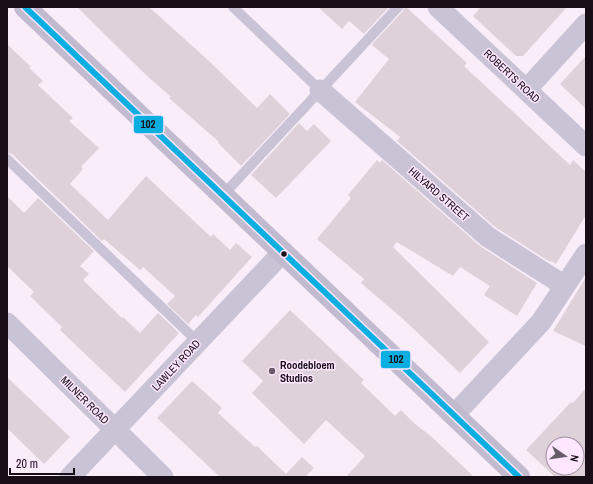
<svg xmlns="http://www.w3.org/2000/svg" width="593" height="484" font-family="'Archivo Narrow',sans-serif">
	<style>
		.building { fill: #ded1da; fill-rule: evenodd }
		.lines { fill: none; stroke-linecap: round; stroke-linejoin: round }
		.lane { stroke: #c9c3d5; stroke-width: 10 }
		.street { stroke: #c9c3d5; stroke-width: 21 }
		.secondary { stroke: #c2bacf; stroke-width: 22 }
		.bus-1-casing { stroke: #fee7ff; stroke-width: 9 }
		.bus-1 { stroke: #0baee0; stroke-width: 6 }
		.bus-dot { fill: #180e18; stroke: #fee7ff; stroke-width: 1.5 }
		.poi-dot { fill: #675c67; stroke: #fee7ff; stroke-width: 1.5 }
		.labels { text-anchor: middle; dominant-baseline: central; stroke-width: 3; stroke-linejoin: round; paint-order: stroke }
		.street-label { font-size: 11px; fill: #180e18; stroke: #fee7ff }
		.poi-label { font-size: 11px; font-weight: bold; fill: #180e18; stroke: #fee7ff; text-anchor: start }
		.line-badge { stroke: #fee7ff; stroke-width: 1.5 }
		.pale-badge-label { font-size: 11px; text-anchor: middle; font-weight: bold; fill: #111 }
	</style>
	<rect width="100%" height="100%" fill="#f9edf9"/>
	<path class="building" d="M77 7H149L209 61 257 108 270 94 290 114 241 166 218 143 219 142 169 98 171 97 145 74Z
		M318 7H389L364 34 349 21 342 29Z
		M404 7H406L467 63 464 66 570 165 573 160 586 172V215L556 264 551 261 550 262 495 227 397 141 400 137 355 102 389 59 372 45 373 43 403 11Z
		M481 7H567L523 56H516L473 16Z
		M7 44 31 67 29 68 43 81 38 85 73 118 69 121 99 148 81 167 83 169 70 184 108 220 146 176 211 237 213 234 230 250 236 243 252 257 198 317 196 315 188 324 167 304 175 296 143 267 140 270 104 239 102 241 12 154 7 153Z
		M586 56V109L560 84Z
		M299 123 307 131 314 124 331 141 276 198 251 175Z
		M377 160 380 163 382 160 480 246 537 283 517 316 484 295 490 286 460 267 453 276 397 242 393 247 489 342 460 373 403 319 361 283 364 279 317 239 351 198 348 195Z
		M7 196 24 213 38 198 94 251 80 266 89 274 83 280 122 318 123 317 140 333 158 313 179 333 125 392 60 330 62 327 30 296 34 292 7 266Z
		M586 277V346L553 331Z
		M290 310 364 380 361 383 395 416 401 410 415 424 432 437 474 477H346L365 456 326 420 304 444 252 393 263 381 242 361Z
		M7 377 70 437 44 464 7 428Z
		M192 381 222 408 218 413 255 447 257 446 286 474 302 457 314 468 305 477H220L157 418Z
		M586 388V477H555L526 450 571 402 573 403ZM553 444H577V468H553Z"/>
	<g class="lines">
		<path class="lane" d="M233 7 320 90
			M7 159 198 342
			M223 195 398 7"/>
		<path class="street" d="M438 7 586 146
			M320 90 488 237 565 286
			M526 90 586 24
			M7 323 163 477
			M454 415 541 322 586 254
			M70 477 283 252"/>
		<path class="secondary" d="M25 7 519 477"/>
		<defs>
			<path id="bus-1" d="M25 7 519 477"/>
		</defs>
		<use href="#bus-1" class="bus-1-casing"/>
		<use href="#bus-1" class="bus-1"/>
	</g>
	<circle class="bus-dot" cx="284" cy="254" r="3.5"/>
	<circle class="poi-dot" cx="272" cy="371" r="4"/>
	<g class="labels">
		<g class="street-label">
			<text transform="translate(512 76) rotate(43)">ROBERTS ROAD</text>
			<text transform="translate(439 194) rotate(41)">HILYARD STREET</text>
			<text transform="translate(176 365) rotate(-47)">LAWLEY ROAD</text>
			<text transform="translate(85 400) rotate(45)">MILNER ROAD</text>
		</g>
		<g class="poi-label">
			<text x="280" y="365">Roodebloem<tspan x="280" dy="13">Studios</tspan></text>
		</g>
	</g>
	<g class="line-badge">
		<rect x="133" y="115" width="31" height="19" rx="4" fill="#0baee0"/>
		<rect x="380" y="350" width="31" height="19" rx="4" fill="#0baee0"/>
	</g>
	<g class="pale-badge-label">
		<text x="148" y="128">102</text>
		<text x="396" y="363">102</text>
	</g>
	<rect width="593" height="484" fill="none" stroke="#180e18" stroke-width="16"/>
	<g transform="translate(565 456) rotate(103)"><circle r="19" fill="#fee7ff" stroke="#a290a3"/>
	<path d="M0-3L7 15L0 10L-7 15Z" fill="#675c67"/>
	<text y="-6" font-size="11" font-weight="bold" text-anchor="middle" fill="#180e18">N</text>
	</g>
	<path d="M10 468v6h64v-6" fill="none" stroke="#180e18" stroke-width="2"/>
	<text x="16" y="468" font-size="12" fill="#180e18" stroke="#fee7ff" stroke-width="3" paint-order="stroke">20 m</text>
</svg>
